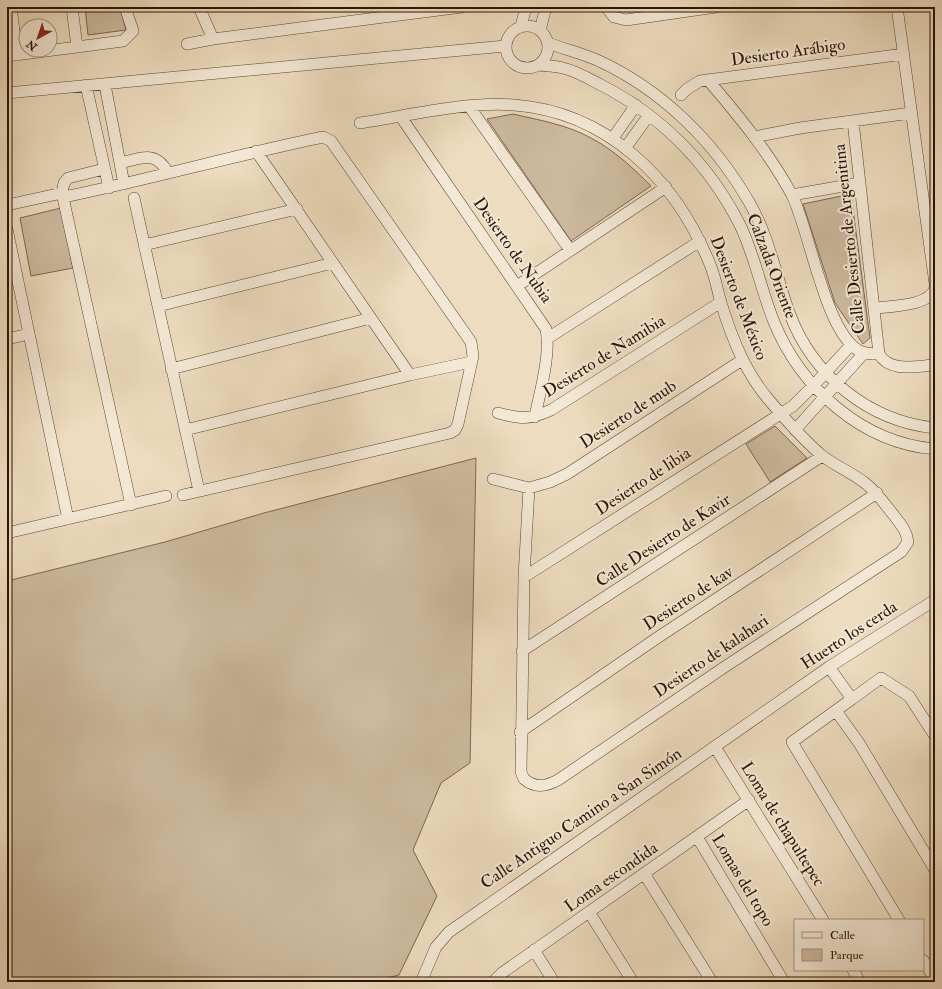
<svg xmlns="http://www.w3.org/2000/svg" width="942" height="989" font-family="'IM FELL Double Pica',serif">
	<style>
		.green { fill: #ccba9f; stroke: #7c6651 }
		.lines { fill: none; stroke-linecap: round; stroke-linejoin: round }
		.minor-casing { stroke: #5c4532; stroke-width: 12 }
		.minor { stroke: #f3e8d5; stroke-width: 11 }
		.labels { text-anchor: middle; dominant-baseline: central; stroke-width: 4; stroke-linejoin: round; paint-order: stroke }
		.street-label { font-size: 17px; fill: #2b1303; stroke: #f3e8d5 }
	</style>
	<rect width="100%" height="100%" fill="#eddcbf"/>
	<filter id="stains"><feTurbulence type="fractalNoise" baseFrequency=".005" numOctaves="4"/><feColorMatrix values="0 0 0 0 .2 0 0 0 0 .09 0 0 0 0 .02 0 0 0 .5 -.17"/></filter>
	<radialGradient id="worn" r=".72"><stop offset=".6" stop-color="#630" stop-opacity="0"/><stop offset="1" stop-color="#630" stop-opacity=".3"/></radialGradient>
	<path class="green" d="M85 7H120L126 30 88 35Z
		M513 114C539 120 568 125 591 138 614 150 633 168 651 186L571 241 487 119Z
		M851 194 870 338 863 344 835 303 803 204Z
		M61 208 73 268 31 276 20 218Z
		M775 426 807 458 770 482 746 444Z
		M476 458 470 763 441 783 413 850 437 896 399 975 371 982H7V581L165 542 264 513Z"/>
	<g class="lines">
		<defs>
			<path id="minor" d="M11 7 17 55
				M72 7 77 47
				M199 7 213 39
				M606 7 614 17 626 20 716 7
				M897 7 935 284
				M506 47a21 21 0 1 1 42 0a21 21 0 1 1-42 0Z
				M521 26 526 7
				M540 30 546 7
				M548 43C564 49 581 53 597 60 661 89 714 141 749 202 769 236 776 276 789 312 812 375 868 421 935 428
				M187 44 213 39 462 7
				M7 56 123 41 133 31 125 7
				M539 65C547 66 556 66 563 68 576 71 588 78 599 84 661 115 709 164 740 225 755 256 761 290 774 322 801 388 862 443 935 449
				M708 80C738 115 770 154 792 195 810 232 825 330 858 350 865 354 872 354 879 354
				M86 85 109 188
				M105 85 124 184
				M7 93 505 46
				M681 95 687 89 700 81 904 54
				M469 106 570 250
				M401 117 546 329C551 355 540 391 535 417
				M853 121 879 354C890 373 916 366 935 365
				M360 123C407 116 468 101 514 105 607 112 675 179 709 262 715 275 717 289 721 303 732 338 745 372 769 400 785 419 801 437 820 454 833 465 851 472 865 483 878 493 886 506 896 518 902 526 907 532 908 542L901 552 726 666 558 780C545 787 535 788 524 779L521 772 524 577 529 488
				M754 137 800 128 911 113
				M613 138 636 105
				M626 147 649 115
				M256 151 410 375
				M120 163C142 158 156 150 168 173
				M104 169 68 178 64 183 62 193 131 505
				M792 195 860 183
				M64 197C151 179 236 155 323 137L331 141 471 342 473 356 458 424 455 430 450 433 183 495
				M134 198 199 491
				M7 205 62 193
				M7 229 68 519
				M144 245 297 209
				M517 286 666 187
				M158 306 333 263
				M875 308C892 306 930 306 935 288
				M548 338 700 241
				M7 339 29 334
				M171 369 371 318
				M498 413C521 419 529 420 551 410L721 302
				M185 430 410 375 471 362
				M795 430 864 353
				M493 479 529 488 550 482 567 474 742 360
				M7 533 166 496
				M524 577 793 406 813 386 851 345
				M522 651 822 456
				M829 667 852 699 792 742 899 920
				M852 699 881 678 909 696 935 736
				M836 711 859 743 935 870
				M520 732 657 638 877 493
				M715 747 823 920
				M697 837 784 982
				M645 875 712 982
				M589 912 633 982
				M534 950 554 982
				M923 960 935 980
				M853 970 860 982
				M421 982 436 947 449 932 829 667 935 600
				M493 982 502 973 749 800"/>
		</defs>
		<use href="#minor" class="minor-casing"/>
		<use href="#minor" class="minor"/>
	</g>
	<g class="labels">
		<g class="street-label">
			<text transform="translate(788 52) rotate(-8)">Desierto Arábigo</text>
			<text transform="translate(849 239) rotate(-96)">Calle Desierto de Argenitina</text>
			<text transform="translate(513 250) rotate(55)">Desierto de Nubia</text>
			<text transform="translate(772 266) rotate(69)">Calzada Oriente</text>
			<text transform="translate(739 298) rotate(69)">Desierto de México</text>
			<text transform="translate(604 356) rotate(-32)">Desierto de Namibia</text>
			<text transform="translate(628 414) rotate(-33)">Desierto de mub</text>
			<text transform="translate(643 481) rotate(-33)">Desierto de libia</text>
			<text transform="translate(663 540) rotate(-33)">Calle Desierto de Kavir</text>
			<text transform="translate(688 598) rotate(-33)">Desierto de kav</text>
			<text transform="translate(849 635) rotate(-33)">Huerto los cerda</text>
			<text transform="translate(711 656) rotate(-34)">Desierto de kalahari</text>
			<text transform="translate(581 818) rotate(-34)">Calle Antiguo Camino a San Simón</text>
			<text transform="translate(783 824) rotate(58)">Loma de chapultepec</text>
			<text transform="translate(611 877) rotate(-35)">Loma escondida</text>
			<text transform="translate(743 880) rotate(59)">Lomas del topo</text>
		</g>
	</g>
	<rect width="942" height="989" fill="none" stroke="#eddcbf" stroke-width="24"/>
	<rect x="8" y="8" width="926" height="973" fill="none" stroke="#2b1303" stroke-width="2"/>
	<rect x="12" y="12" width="918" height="965" fill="none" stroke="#2b1303"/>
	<rect x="794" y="919" width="130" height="52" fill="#f3e8d5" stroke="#a39381"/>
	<rect x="802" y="932" width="20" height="6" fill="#f3e8d5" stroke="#a39381"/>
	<text x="830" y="939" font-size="12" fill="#2b1303">Calle</text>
	<rect x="802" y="949" width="20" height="12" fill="#ccba9f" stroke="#a39381"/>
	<text x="830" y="959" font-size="12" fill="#2b1303">Parque</text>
	<g transform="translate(38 38) rotate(220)"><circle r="19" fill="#f3e8d5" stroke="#a39381"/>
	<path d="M0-3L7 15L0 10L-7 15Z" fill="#8f2418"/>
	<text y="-6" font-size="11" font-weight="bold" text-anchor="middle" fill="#2b1303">N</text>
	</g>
	<rect width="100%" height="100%" filter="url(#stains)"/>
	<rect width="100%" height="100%" fill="url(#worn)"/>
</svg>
